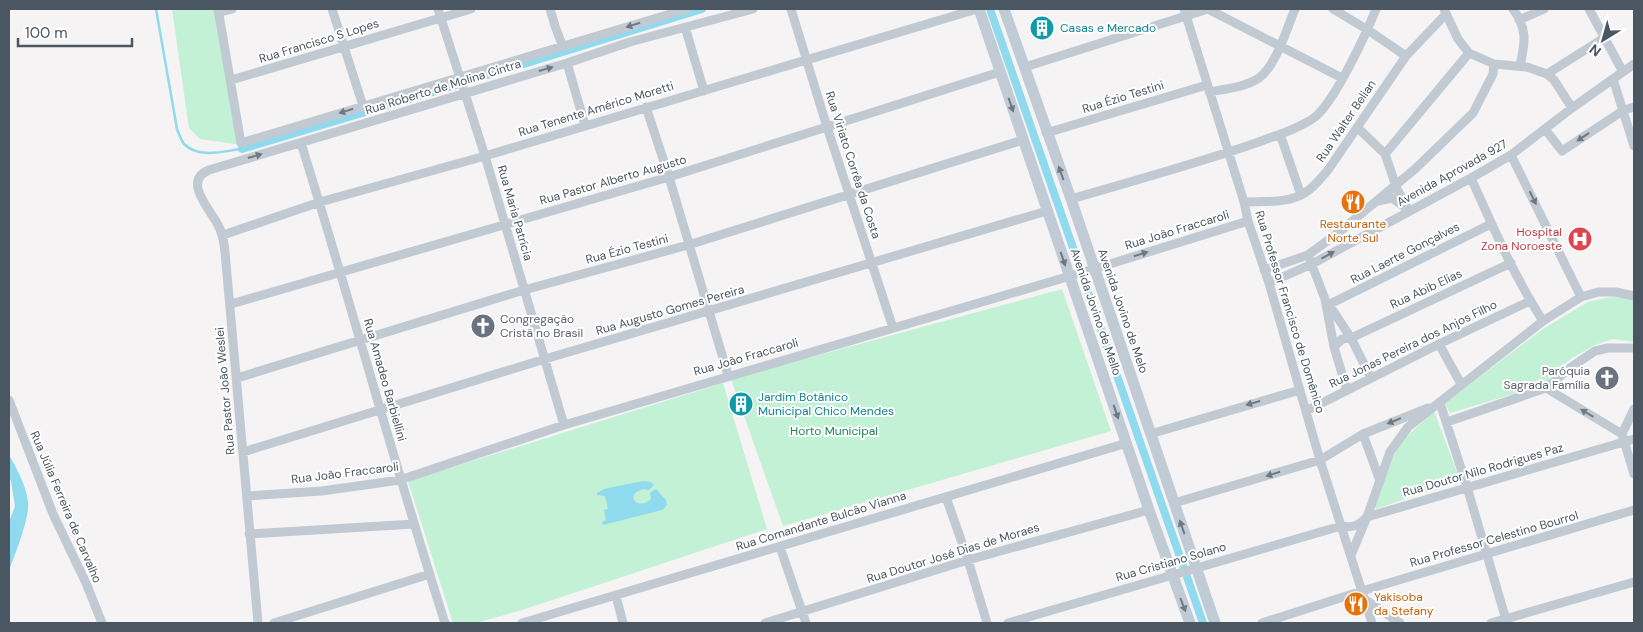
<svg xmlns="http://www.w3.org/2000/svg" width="1643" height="632" font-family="'DM Sans',sans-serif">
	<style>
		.green { fill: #c3f1d5 }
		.water { fill: #90daee }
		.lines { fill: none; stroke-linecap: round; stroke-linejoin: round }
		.stream { stroke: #90daee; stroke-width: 2.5 }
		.canal { stroke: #90daee; stroke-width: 8 }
		.street { stroke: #c1cad2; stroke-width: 9 }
		.secondary { stroke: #c1cbd6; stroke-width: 11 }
		.oneway { fill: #6e7983 }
		.oneway2 { fill: #6e7984 }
		.labels { text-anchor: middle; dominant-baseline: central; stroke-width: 4; stroke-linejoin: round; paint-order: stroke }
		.culture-label { font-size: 12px; fill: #0d838f; stroke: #fff; text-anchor: start }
		.street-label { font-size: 12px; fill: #4a5661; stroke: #fff }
		.food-label { font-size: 12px; fill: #c56008; stroke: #fff }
		.health-label { font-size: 12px; fill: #be3a42; stroke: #fff; text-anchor: end }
		.worship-label { font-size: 12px; fill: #5b616d; stroke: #fff; text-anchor: start }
		.park-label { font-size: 12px; fill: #17864f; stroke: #fff }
	</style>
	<rect width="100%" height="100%" fill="#f5f3f3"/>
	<path class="green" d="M172 9H218L241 145 200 139 189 128Z
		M1062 289 1111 431 783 526 731 379Z
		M1622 295 1634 298V342L1612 339 1595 345 1572 358 1550 376 1547 384 1450 413 1445 403 1543 329 1588 302Z
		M723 383 767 529 522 610 476 623H453L408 481Z
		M1434 411 1460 480 1376 509 1374 505 1393 457 1402 441Z"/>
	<path class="water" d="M9 455C17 469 26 485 28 502 30 517 15 555 9 570V522L15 506 11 481 9 478Z
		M643 481 651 482 654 485 649 490 643 489 635 493 633 498 635 501C640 506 647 503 651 499L650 493 656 489 666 500 667 505 662 510 603 525 602 522 606 520 604 510 608 509 605 496 597 495V493L604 489Z"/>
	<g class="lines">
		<path class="stream" d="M156 9 177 129C179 134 181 140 184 144 199 159 223 151 242 149"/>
		<path class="canal" d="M990 9 1079 265
			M468 81 702 9
			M242 149 456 85
			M1089 295 1203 623"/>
		<path class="street" d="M218 9 241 143 687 9
			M332 9 363 106
			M438 9 485 156 564 425
			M550 9 555 26 563 47
			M791 9 827 127 893 328
			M1184 9 1244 202 1248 221 1269 283 1320 460 1372 623
			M1208 9 1342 78
			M1333 9 1368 30 1406 56
			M1444 9 1458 39 1469 53 1494 64 1527 67 1547 74 1554 80 1572 108
			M1513 9C1528 29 1525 43 1520 66
			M1589 9 1623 72
			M219 12 232 9
			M1519 20 1544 9
			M685 27 704 91
			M567 63 585 125
			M1025 67 1208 9
			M1547 74 1604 38
			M1613 79 1634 146
			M231 80 471 9
			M1209 92C1225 89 1246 87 1259 78 1276 66 1287 28 1295 9
			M646 107 669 177 728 375
			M1358 128 1385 154 1397 189 1409 211
			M1545 129 1562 151 1624 110 1634 107
			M1046 133 1207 85
			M1280 134 1301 195
			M301 143C351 303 394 464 445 623
			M1385 154 1469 53
			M1511 155 1581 297
			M1471 178C1493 227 1514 276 1543 321
			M1071 199C1133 181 1195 164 1256 143 1274 136 1299 129 1315 117 1335 101 1366 34 1376 9
			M1378 201 1392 198 1406 208
			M1244 202C1263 201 1289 204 1306 192 1314 187 1321 178 1328 170L1406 56 1446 14
			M223 235 320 202 485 156 977 9
			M1310 260 1325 299 1334 347 1347 390
			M1264 270 1308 255 1338 233 1415 169 1473 113 1493 74 1494 64
			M1269 283 1312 264 1471 178 1511 155 1572 108 1634 64
			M1328 303 1351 338 1371 378
			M231 304 669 177 1000 72
			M1326 306 1491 224
			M1439 344 1461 384
			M1334 347 1342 339 1351 338 1511 263
			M237 378 524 290 688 245 1023 140
			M1546 388 1622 434 1634 474
			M9 400 53 514 86 583 102 623
			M1440 403 1467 487 1507 623
			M1306 411 1439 344 1530 301
			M1447 422 1546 388 1570 368 1595 351 1608 348H1634
			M1150 434 1300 390
			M1363 434 1380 481
			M1622 434 1634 409
			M243 452 545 359 1047 211
			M247 496 322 491 400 480 564 425 1094 269 1248 221
			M946 497 968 560 987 623
			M1174 503 1320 460 1363 434 1428 408
			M249 534 414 524
			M780 547 806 623
			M1351 555 1367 517 1390 452 1408 427 1543 321 1581 297 1598 292H1616L1634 296
			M616 596 623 623
			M1364 599 1400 623
			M258 623 225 252C224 242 223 234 218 225 210 209 182 181 209 170L567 63 630 42 753 9
			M274 623 430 574
			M522 623 1127 443
			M765 623 968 560 1149 510
			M1008 623 1341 526C1354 528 1358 526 1367 517L1634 439
			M1262 623 1362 591 1634 510
			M1491 623 1634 582"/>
		<path class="secondary" d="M979 9 1149 510 1190 623
			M1004 9 1071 199 1215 623"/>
	</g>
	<defs><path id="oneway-solid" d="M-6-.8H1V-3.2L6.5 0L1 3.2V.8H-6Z" transform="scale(1.25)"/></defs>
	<g class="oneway">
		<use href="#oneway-solid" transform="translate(633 25) rotate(162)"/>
		<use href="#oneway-solid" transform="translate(546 69) rotate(-16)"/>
		<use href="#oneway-solid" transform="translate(346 111) rotate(163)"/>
		<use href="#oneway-solid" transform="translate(1583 137) rotate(146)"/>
		<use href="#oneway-solid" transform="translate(255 156) rotate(-16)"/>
		<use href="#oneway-solid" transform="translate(1533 198) rotate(64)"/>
		<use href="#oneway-solid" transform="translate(1141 254) rotate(-17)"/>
		<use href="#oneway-solid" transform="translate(1328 255) rotate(-29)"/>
		<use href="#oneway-solid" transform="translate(1253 403) rotate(164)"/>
		<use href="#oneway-solid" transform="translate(1587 413) rotate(-149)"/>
		<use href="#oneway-solid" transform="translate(1394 421) rotate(158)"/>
		<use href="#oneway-solid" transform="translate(1273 474) rotate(163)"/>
	</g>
	<g class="oneway2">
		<use href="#oneway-solid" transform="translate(1011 105) rotate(71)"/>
		<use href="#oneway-solid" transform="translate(1061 173) rotate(-110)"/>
		<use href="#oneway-solid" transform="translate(1063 259) rotate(71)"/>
		<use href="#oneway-solid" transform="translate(1116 412) rotate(71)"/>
		<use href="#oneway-solid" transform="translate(1182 527) rotate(-110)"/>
		<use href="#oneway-solid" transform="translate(1183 605) rotate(69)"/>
	</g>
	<defs>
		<symbol id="building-disc" viewBox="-11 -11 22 22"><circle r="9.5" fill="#0f9aa8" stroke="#fff"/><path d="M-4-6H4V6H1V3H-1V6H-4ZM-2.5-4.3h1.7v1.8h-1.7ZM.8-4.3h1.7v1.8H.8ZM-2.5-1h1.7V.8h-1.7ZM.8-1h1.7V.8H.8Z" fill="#fff"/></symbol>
		<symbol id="restaurant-disc" viewBox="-11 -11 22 22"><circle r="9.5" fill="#e8710a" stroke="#fff"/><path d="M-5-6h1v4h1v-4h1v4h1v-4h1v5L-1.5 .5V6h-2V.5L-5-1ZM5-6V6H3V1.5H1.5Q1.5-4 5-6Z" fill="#fff"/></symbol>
		<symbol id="hospital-disc" viewBox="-11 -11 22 22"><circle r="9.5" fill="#e0444e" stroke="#fff"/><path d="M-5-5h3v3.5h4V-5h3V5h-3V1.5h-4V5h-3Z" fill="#fff"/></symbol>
		<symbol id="church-disc" viewBox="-11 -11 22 22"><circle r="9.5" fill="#6b7280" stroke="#fff"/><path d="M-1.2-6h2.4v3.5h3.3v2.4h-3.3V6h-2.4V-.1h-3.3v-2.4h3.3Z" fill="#fff"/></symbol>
	</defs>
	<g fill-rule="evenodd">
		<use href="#building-disc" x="1028" y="14" width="28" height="28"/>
		<use href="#restaurant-disc" x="1339" y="188" width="28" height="28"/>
		<use href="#hospital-disc" x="1566" y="225" width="28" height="28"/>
		<use href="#church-disc" x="469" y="312" width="28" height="28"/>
		<use href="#church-disc" x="1593" y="364" width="28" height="28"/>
		<use href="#building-disc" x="727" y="390" width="28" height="28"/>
		<use href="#restaurant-disc" x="1342" y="590" width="28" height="28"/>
	</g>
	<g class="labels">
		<g class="culture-label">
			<text x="1060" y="28">Casas e Mercado</text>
			<text x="758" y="397">Jardim Botânico<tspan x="758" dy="14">Municipal Chico Mendes</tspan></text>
		</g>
		<g class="street-label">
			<text transform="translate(319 41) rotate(-17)">Rua Francisco S Lopes</text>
			<text transform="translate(443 87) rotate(-17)">Rua Roberto de Molina Cintra</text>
			<text transform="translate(1123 97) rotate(-17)">Rua Ézio Testini</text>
			<text transform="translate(596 109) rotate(-17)">Rua Tenente Américo Moretti</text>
			<text transform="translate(1346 121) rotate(-56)">Rua Walter Belian</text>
			<text transform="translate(853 165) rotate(72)">Rua Viriato Corrêa da Costa</text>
			<text transform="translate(1452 173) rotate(-29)">Avenida Aprovada 927</text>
			<text transform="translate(613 180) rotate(-16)">Rua Pastor Alberto Augusto</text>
			<text transform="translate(515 213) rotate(74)">Rua Maria Patrícia</text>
			<text transform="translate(1177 230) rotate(-17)">Rua João Fraccaroli</text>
			<text transform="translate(627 249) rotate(-15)">Rua Ézio Testini</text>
			<text transform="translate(1405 253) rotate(-27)">Rua Laerte Gonçalves</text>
			<text transform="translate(1426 289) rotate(-25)">Rua Abib Elias</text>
			<text transform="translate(670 310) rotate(-16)">Rua Augusto Gomes Pereira</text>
			<text transform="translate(1123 311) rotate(71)">Avenida Jovino de Melo</text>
			<text transform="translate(1096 312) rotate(71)">Avenida Jovino de Mello</text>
			<text transform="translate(1290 312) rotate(73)">Rua Professor Francisco de Domênico</text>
			<text transform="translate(1413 344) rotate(-26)">Rua Jonas Pereira dos Anjos Filho</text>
			<text transform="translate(746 357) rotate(-16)">Rua João Fraccaroli</text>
			<text transform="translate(385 380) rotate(74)">Rua Amadeo Barbiellini</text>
			<text transform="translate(225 391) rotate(-95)">Rua Pastor João Weslei</text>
			<text transform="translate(1483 470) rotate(-16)">Rua Doutor Nilo Rodrigues Paz</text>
			<text transform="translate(345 473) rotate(-7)">Rua João Fraccaroli</text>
			<text transform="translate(66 507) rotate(67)">Rua Júlia Ferreira de Carvalho</text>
			<text transform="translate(821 521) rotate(-17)">Rua Comandante Bulcão Vianna</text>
			<text transform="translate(1494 539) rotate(-16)">Rua Professor Celestino Bourrol</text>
			<text transform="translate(953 553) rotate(-17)">Rua Doutor José Dias de Moraes</text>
			<text transform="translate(1171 562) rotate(-16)">Rua Cristiano Solano</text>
		</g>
		<g class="food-label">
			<text x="1353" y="224">Restaurante<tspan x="1353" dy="14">Norte Sul</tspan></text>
			<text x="1374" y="597" text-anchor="start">Yakisoba<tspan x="1374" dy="14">da Stefany</tspan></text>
		</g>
		<g class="health-label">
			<text x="1562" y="232">Hospital<tspan x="1562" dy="14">Zona Noroeste</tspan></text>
		</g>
		<g class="worship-label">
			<text x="500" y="319">Congregação<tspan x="500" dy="14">Cristã no Brasil</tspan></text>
			<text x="1590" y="371" text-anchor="end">Paróquia<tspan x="1590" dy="14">Sagrada Família</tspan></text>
		</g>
		<g class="park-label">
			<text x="834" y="431">Horto Municipal</text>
		</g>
	</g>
	<rect width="1643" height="632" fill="none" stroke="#4a5661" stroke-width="20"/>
	<g transform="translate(1603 40) rotate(217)" stroke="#ffffff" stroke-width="4" paint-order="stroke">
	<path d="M0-4L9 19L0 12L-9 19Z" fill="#4a5661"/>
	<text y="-8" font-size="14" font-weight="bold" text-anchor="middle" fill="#4a5661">N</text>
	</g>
	<path d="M18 38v8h114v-8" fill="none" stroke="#4a5661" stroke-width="2.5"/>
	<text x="25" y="38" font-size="15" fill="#4a5661" stroke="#ffffff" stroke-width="4" paint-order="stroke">100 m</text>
</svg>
